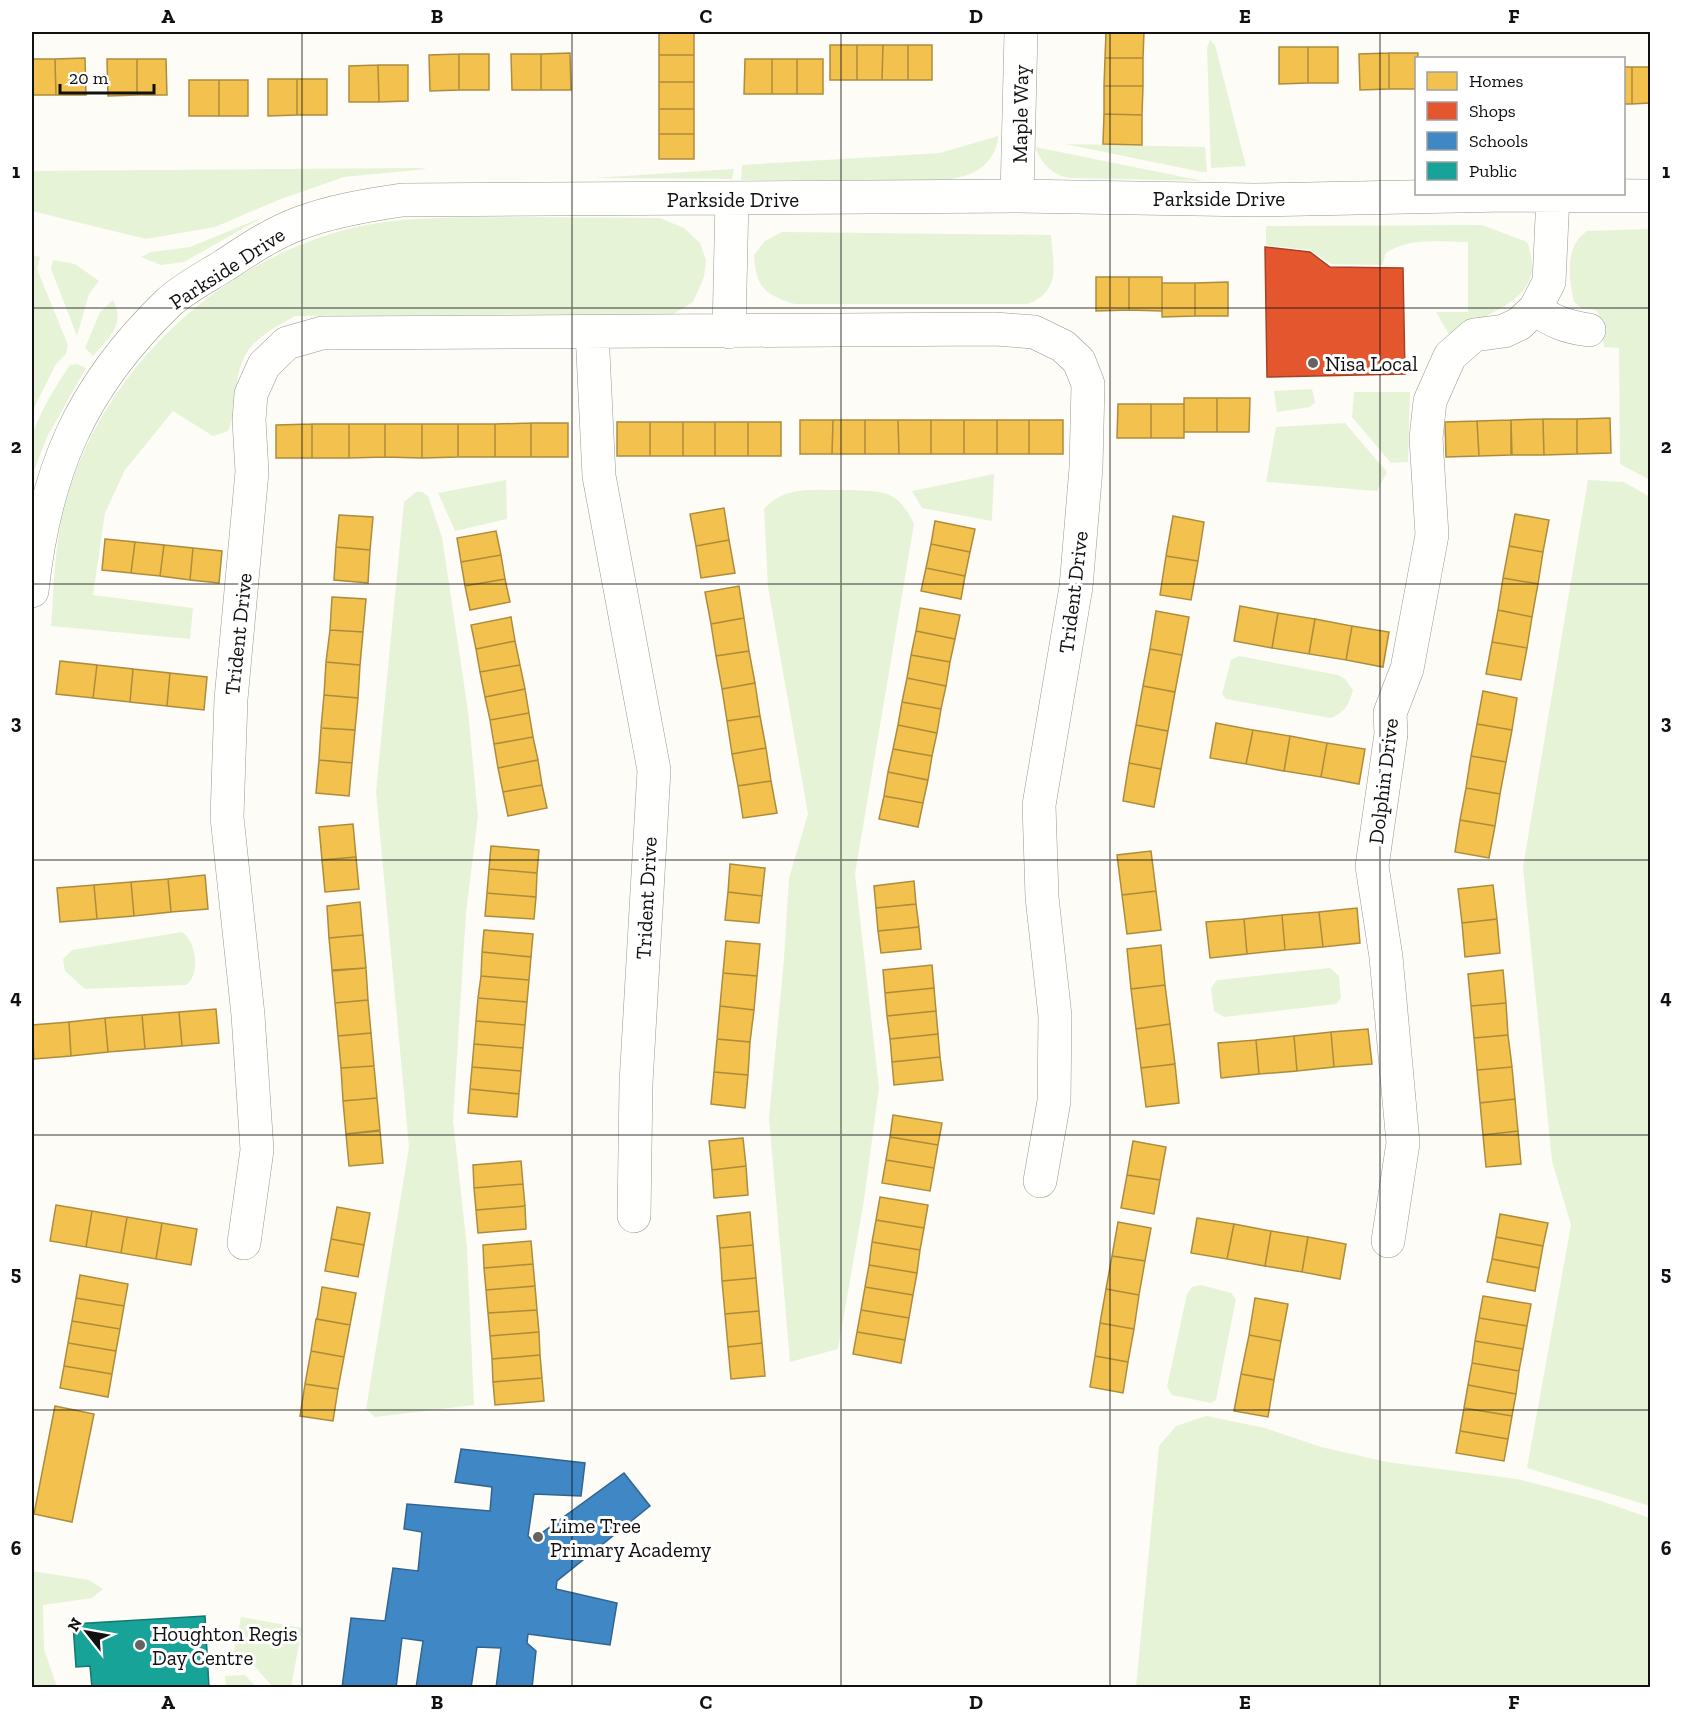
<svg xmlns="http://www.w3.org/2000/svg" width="1682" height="1719" font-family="'Zilla Slab',serif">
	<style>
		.green { fill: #e7f3d7 }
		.homes { fill: #f2c14e; stroke: #ae8c3c; stroke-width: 1.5 }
		.shops { fill: #e4572e; stroke: #a54225; stroke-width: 1.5 }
		.schools { fill: #3f88c5; stroke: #31648f; stroke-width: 1.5 }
		.public { fill: #17a398; stroke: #157770; stroke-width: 1.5 }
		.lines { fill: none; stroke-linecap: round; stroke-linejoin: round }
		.street-casing { stroke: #979795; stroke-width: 34 }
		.street { stroke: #fffffe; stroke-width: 33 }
		.grid { fill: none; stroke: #111; stroke-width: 1.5; stroke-opacity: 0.55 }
		.poi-dot { fill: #646362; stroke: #fff; stroke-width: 2 }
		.labels { text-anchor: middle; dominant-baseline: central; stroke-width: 6; stroke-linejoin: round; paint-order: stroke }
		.street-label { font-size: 21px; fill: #111; stroke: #fff }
		.poi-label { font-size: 21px; fill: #111; stroke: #fff; text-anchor: start }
		.neatline { fill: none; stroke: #111; stroke-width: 2 }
		.grid-label { font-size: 20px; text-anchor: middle; font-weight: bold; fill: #111 }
	</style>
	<rect width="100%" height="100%" fill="#fdfcf7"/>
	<path class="green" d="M1210 40 1215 45 1246 166 1211 168 1207 48Z
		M998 136C998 151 987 166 974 172 948 185 911 180 883 180 835 180 788 180 741 180L742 165 940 153Z
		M1065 144 1205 147 1207 172H1202Z
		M1035 147 1203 181 1068 178C1050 173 1042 164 1035 147Z
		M419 168 427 169 344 177 281 199 215 227 146 239 32 211V171Z
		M734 169 732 179 593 178Z
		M263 217 184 262 161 265 141 257 151 252 190 247Z
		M525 217 660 218 684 228 700 243 706 260 704 277 693 302 673 314 295 316C258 337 240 346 236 391 235 406 234 417 228 431L213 436 173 411 125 470 105 513 93 595 193 608 190 639 51 626C54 591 54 553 62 518 94 374 222 254 366 225 417 215 473 218 525 217Z
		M1482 225 1527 242C1542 280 1522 298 1490 314 1483 318 1479 325 1472 329 1466 332 1457 334 1450 336L1436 312H1468V242C1440 242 1409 237 1386 253L1382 265 1331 264 1310 250 1266 245V226Z
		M1650 229V480L1620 464 1619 348 1604 347 1600 317 1596 310 1581 308 1574 302C1569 279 1564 246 1587 231Z
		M782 232 1051 235C1053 266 1062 290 1028 304H795C765 295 756 288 754 255L765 241Z
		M32 255 40 257 37 269 68 345 66 354 56 364 32 412Z
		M53 260 75 264 99 281 89 294 77 336 51 269Z
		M113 300C126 325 109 337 93 356L85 348 100 312Z
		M77 364 86 368 47 437 32 476C31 464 29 449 32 437 39 412 56 386 70 365Z
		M1312 389 1315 402 1310 407 1277 412 1274 391Z
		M1354 392H1410L1408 462 1391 463 1352 417Z
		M1345 423 1387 472 1377 491 1266 482 1276 427Z
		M994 474 992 521 922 508 912 491Z
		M506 480 507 519 455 531 438 493Z
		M1588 480 1624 482 1650 497V1506L1527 1468 1571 1225 1552 1161 1523 867Z
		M849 490C885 492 897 489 914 524L855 874 879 1088 864 1200 838 1349 790 1362 769 1118 784 959 789 878 808 814 768 587 764 509C786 484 818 491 849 490Z
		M416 492H422L428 496 442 537 468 711 478 816 466 913 453 1120 467 1248 474 1405 375 1417 366 1409 409 1147 376 792 404 502Z
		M1239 656 1338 675 1345 679 1353 690C1349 704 1345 713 1330 718L1226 699 1222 694 1231 660Z
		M182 932C196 940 201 975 186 985L85 989 65 971 63 959 72 950Z
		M1330 968 1339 976 1341 998 1336 1004 1224 1017 1214 1011 1211 988 1217 980Z
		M1201 1285 1231 1293 1236 1299 1216 1400 1211 1403 1172 1395 1167 1387 1187 1294 1192 1287Z
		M1206 1416 1265 1428 1321 1447 1387 1462 1517 1479 1598 1500 1650 1518V1687H1136L1159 1446 1176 1426Z
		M32 1571 89 1580 103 1589 92 1598 43 1605 44 1649 57 1687H32Z
		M241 1617 302 1628 291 1687H273L253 1665 232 1661Z
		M245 1675 256 1687H226L225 1676Z"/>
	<path class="homes" d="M659 32H694V55H659Z
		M1106 32H1144L1143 58H1105Z
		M830 45H857V80H830Z
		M857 45H883L882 80H857Z
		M883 45H908V80H882Z
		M908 45H932V80H908Z
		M1279 47H1308V83L1279 84Z
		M1308 47H1338V83H1308Z
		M570 53 571 90H541V54Z
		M1389 53H1418L1416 89H1389Z
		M1389 53V89L1360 90 1359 54Z
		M459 54V90L430 91 429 55Z
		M459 54H489V90H459Z
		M511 54H541V90H512Z
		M659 55H694V82H659Z
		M85 58 86 95H56L55 59Z
		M1105 58H1143V86H1104Z
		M32 59H55L56 95H32Z
		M107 59H137V95L108 96Z
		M137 59H166L167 95H137Z
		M745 59H772V94H744Z
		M772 59H797V94H772Z
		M797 59H823V94H797Z
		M378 65 379 102H349V66Z
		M378 65H408V101L379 102Z
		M1624 67H1632V104H1624Z
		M1632 67H1650V103L1632 104Z
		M268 79H297V115L268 116Z
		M297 79H327V115H297Z
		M189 80H219V116H189Z
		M219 80H248V116H219Z
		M659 82H694V109H659Z
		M1104 86H1143L1142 115 1104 114Z
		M659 109H694V134H659Z
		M1104 114 1142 115V145L1103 144Z
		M659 134H694V159H659Z
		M1096 277H1129V310L1096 311Z
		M1129 277H1162V311L1129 310Z
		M1228 282V316H1195V283Z
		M1162 283H1195V316L1162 317Z
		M1184 398H1217V432H1184Z
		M1217 398H1250L1249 432H1217Z
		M1118 404H1151V438H1117Z
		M1151 404H1184V438H1151Z
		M1610 418 1611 453 1577 454V419Z
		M1543 419 1544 455H1511V420Z
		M1543 419H1577V454L1544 455Z
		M800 420H833L832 454H800Z
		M833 420H865V454H832Z
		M865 420H898L899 454H865Z
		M898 420H931V454H899Z
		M931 420H964V454H931Z
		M964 420H997V454H964Z
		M997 420H1029V454H997Z
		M1029 420H1063V454H1029Z
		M1511 420 1512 455 1479 456 1477 421Z
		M1477 421 1479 456 1446 457 1445 422Z
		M617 422H650V456H617Z
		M650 422H683V456H650Z
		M683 422H715V456H683Z
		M715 422H748V456H715Z
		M748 422H781V456H748Z
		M531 423H568V457H531Z
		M531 423V457H495V424Z
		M312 424H349V458H312Z
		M312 424V458H276V425Z
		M349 424H385V457L349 458Z
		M385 424H422V458L385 457Z
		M422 424H458V457L422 458Z
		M458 424H495V457H458Z
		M724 508 729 540 696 546 690 514Z
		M1515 514 1549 520 1543 552 1509 546Z
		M339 515 373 517 370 550 336 547Z
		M1173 516 1204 522 1198 561 1166 556Z
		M935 521 975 529 970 552 931 544Z
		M496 531 501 555 461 562 457 538Z
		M105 539 135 542 131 573 102 570Z
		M729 540 735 573 701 578 696 546Z
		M135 542 164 545 160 576 131 573Z
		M931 544 970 552 965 576 926 568Z
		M164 545 193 548 190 580 160 576Z
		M1509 546 1543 552 1538 584 1503 578Z
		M336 547 370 550 368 583 334 580Z
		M193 548 222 551 219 583 190 580Z
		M501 555 505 579 465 586 461 562Z
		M1166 556 1198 561 1191 600 1160 595Z
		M926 568 965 576 961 599 921 591Z
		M1503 578 1538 584 1532 617 1498 610Z
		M505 579 510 602 470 610 465 586Z
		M739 586 744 618 711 624 705 592Z
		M332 597 366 599 363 632 330 630Z
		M1240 606 1278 613 1272 648 1234 641Z
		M920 608 960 615 955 639 916 631Z
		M1498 610 1532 617 1527 648 1492 642Z
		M1156 611 1189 617 1182 655 1150 649Z
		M1278 613 1315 619 1309 654 1272 648Z
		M511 617 515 641 476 649 471 625Z
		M744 618 749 651 716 656 711 624Z
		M1315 619 1352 626 1346 660 1309 654Z
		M1352 626 1389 632 1383 667 1346 660Z
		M330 630 363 632 360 665 326 662Z
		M916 631 955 639 950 662 911 655Z
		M515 641 520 665 480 672 476 649Z
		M1492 642 1527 648 1521 680 1486 674Z
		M1150 649 1182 655 1175 692 1143 686Z
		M749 651 755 683 722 689 716 656Z
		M911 655 950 662 946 686 907 678Z
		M60 661 97 665 93 698 56 694Z
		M326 662 360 665 358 698 324 695Z
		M97 665 133 669 130 702 93 698Z
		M520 665 525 689 485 697 480 672Z
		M133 669 170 673 167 706 130 702Z
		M170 673 207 677 204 710 167 706Z
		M907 678 946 686 941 709 902 702Z
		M755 683 760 716 727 721 722 689Z
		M1143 686 1175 692 1168 731 1136 725Z
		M525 689 529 713 490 720 485 697Z
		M1483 691 1517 698 1512 730 1477 724Z
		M324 695 358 698 355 730 321 728Z
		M902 702 941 709 937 733 898 725Z
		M529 713 533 737 494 744 490 720Z
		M760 716 766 748 732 754 727 721Z
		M1216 723 1253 730 1246 764 1210 758Z
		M1477 724 1512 730 1506 762 1471 756Z
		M898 725 937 733 932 756 893 749Z
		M1136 725 1168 731 1161 769 1129 763Z
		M321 728 355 730 352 763 319 760Z
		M1253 730 1290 736 1284 771 1246 764Z
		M1290 736 1327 743 1321 777 1284 771Z
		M533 737 538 760 498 768 494 744Z
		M1327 743 1365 749 1359 784 1321 777Z
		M766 748 771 781 738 786 732 754Z
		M893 749 932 756 928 780 888 772Z
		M1471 756 1506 762 1500 794 1466 788Z
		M319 760 352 763 349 796 316 793Z
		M538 760 542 785 503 792 498 768Z
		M1129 763 1161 769 1154 807 1123 801Z
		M888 772 928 780 923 803 884 796Z
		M771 781 777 813 743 818 738 786Z
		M542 785 547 808 508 816 503 792Z
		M1466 788 1500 794 1495 826 1460 820Z
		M884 796 923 803 918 827 879 819Z
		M1460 820 1495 826 1489 858 1455 852Z
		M353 824 356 857 322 860 319 827Z
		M491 846 539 850 537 873 489 869Z
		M1151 851 1156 891 1122 895 1117 855Z
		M356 857 359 889 325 892 322 860Z
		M730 864 765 868 762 896 728 892Z
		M489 869 537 873 536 897 487 893Z
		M205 875 208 909 171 912 168 879Z
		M168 879 171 912 134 916 131 882Z
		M914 881 916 904 876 908 874 886Z
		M131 882 134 916 97 919 94 885Z
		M94 885 97 919 60 922 57 888Z
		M1493 885 1497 919 1462 923 1458 889Z
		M1156 891 1161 930 1127 934 1122 895Z
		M728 892 762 896 759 923 725 920Z
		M487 893 536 897 534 919 485 916Z
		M360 902 363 935 329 938 327 906Z
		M916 904 919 927 878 931 876 908Z
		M1357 908 1360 943 1323 947 1319 912Z
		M1319 912 1323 947 1285 950 1282 915Z
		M1282 915 1285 950 1247 954 1244 919Z
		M1244 919 1247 954 1210 958 1206 922Z
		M1497 919 1500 953 1465 957 1462 923Z
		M919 927 921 949 881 953 878 931Z
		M484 930 533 934 531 957 482 952Z
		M363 935 366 968 332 970 329 938Z
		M726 941 760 944 757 976 723 973Z
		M1161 945 1165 985 1131 989 1127 949Z
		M482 952 531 957 529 980 481 976Z
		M932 965 934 988 885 993 883 970Z
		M366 968 368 1000 335 1003 332 971Z
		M1503 970 1506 1003 1471 1006 1468 974Z
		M723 973 757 976 754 1010 720 1006Z
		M481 976 529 980 527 1002 478 998Z
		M1165 985 1170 1024 1136 1029 1131 989Z
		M934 988 936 1011 887 1016 885 993Z
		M478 998 527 1002 525 1025 476 1021Z
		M368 1000 371 1033 338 1036 335 1003Z
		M1506 1003 1508 1035 1474 1038 1471 1006Z
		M720 1006 754 1010 750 1042 717 1039Z
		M216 1009 219 1043 182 1046 179 1012Z
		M936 1011 938 1034 890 1039 887 1016Z
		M179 1012 182 1046 145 1049 142 1015Z
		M142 1015 145 1049 108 1052 105 1018Z
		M105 1018 108 1052 71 1056 69 1022Z
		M476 1021 525 1025 523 1048 474 1044Z
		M69 1022 71 1056 34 1059 32 1025Z
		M1170 1024 1175 1064 1141 1068 1136 1029Z
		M1368 1029 1372 1064 1334 1067 1331 1032Z
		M1331 1032 1334 1067 1297 1071 1294 1036Z
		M371 1033 374 1066 341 1068 338 1036Z
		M938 1034 940 1057 892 1062 890 1039Z
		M1508 1035 1512 1067 1477 1070 1474 1038Z
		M1294 1036 1297 1071 1259 1074 1256 1040Z
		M717 1039 750 1042 748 1075 714 1072Z
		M1256 1040 1259 1074 1221 1078 1218 1043Z
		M474 1044 523 1048 521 1071 472 1067Z
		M940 1057 943 1080 894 1085 892 1062Z
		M1175 1064 1179 1103 1146 1107 1141 1068Z
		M374 1066 377 1098 343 1101 341 1068Z
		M472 1067 521 1071 519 1094 470 1089Z
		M1512 1067 1515 1099 1480 1103 1477 1070Z
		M714 1072 748 1075 745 1108 711 1104Z
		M470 1089 519 1094 517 1117 468 1113Z
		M377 1098 380 1130 346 1134 343 1101Z
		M1515 1099 1518 1131 1483 1135 1480 1103Z
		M893 1115 942 1123 938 1145 890 1137Z
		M380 1131 383 1163 349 1166 346 1134Z
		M1518 1131 1521 1164 1486 1167 1483 1135Z
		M890 1137 938 1145 934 1168 886 1160Z
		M743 1138 746 1166 712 1170 709 1141Z
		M1133 1141 1166 1147 1160 1180 1127 1175Z
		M886 1160 934 1168 930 1191 882 1183Z
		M521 1161 523 1184 474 1188 473 1165Z
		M746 1166 748 1195 714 1198 712 1170Z
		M1127 1175 1160 1180 1154 1214 1121 1208Z
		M523 1184 525 1206 476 1210 474 1188Z
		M880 1197 928 1205 924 1228 876 1220Z
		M56 1205 92 1211 86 1247 50 1241Z
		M525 1206 526 1229 478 1233 476 1210Z
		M337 1207 370 1213 364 1245 331 1239Z
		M92 1211 127 1217 121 1253 86 1247Z
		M750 1212 753 1245 720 1248 717 1216Z
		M1500 1214 1548 1223 1543 1246 1496 1237Z
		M127 1217 162 1223 156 1259 121 1253Z
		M1197 1218 1234 1224 1227 1259 1191 1253Z
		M876 1220 924 1228 920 1250 872 1242Z
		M1118 1222 1151 1228 1145 1261 1112 1256Z
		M162 1223 197 1229 191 1265 156 1259Z
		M1234 1224 1271 1231 1265 1266 1227 1259Z
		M1271 1231 1308 1237 1302 1272 1265 1266Z
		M1308 1237 1346 1244 1340 1279 1302 1272Z
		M1496 1237 1543 1246 1539 1268 1492 1259Z
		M331 1239 364 1245 358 1277 325 1271Z
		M531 1241 533 1264 484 1268 483 1245Z
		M872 1242 920 1250 917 1273 869 1265Z
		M753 1245 756 1278 722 1281 720 1248Z
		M1112 1256 1145 1261 1139 1295 1106 1289Z
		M1492 1259 1539 1268 1535 1291 1487 1282Z
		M533 1264 535 1286 486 1290 484 1268Z
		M869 1265 917 1273 913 1295 865 1287Z
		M80 1275 128 1284 124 1306 76 1298Z
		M756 1278 759 1311 725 1314 722 1281Z
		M535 1286 537 1310 488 1313 486 1290Z
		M322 1287 356 1293 350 1325 317 1319Z
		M865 1287 913 1295 909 1318 861 1310Z
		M1106 1289 1139 1295 1134 1329 1100 1323Z
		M1483 1296 1531 1304 1527 1326 1479 1318Z
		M76 1298 124 1306 120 1329 72 1321Z
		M1255 1298 1288 1304 1281 1341 1249 1335Z
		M537 1310 539 1332 490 1336 488 1313Z
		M861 1310 909 1318 905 1340 857 1332Z
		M759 1311 762 1343 728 1347 725 1314Z
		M1479 1318 1527 1326 1523 1349 1475 1341Z
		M316 1319 350 1325 344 1357 311 1351Z
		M72 1321 120 1329 116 1351 68 1343Z
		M1100 1323 1134 1329 1128 1362 1095 1356Z
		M539 1332 540 1355 492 1359 490 1336Z
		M857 1332 905 1340 901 1363 853 1354Z
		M1249 1335 1281 1341 1274 1380 1241 1374Z
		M1475 1341 1523 1349 1519 1371 1472 1363Z
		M68 1343 116 1351 112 1374 64 1366Z
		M762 1343 765 1376 731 1379 728 1347Z
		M311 1351 344 1357 338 1389 305 1384Z
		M540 1355 542 1378 493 1382 492 1359Z
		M1095 1356 1128 1362 1123 1393 1090 1387Z
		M1472 1363 1519 1371 1516 1394 1468 1385Z
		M64 1366 112 1374 108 1397 60 1388Z
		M1241 1374 1274 1380 1268 1417 1234 1411Z
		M542 1378 544 1401 495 1405 493 1382Z
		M305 1384 338 1389 333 1421 300 1416Z
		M1468 1385 1516 1394 1512 1416 1464 1408Z
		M55 1406 94 1414 72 1522 34 1514Z
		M1464 1408 1512 1416 1508 1439 1460 1431Z
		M1460 1431 1508 1439 1504 1461 1456 1453Z"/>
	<path class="shops" d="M1265 247 1310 252 1330 267 1403 268 1405 374 1267 377Z"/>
	<path class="schools" d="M461 1449 585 1463 581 1496 534 1494 528 1536 532 1540 624 1473 650 1506 557 1581 556 1589 617 1603 610 1645 528 1634 527 1643 536 1651 532 1688H496L501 1648 477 1647 471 1688H416L423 1641 402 1638 396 1688H342L351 1618 385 1621 393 1568 418 1571 422 1532 404 1529 407 1504 490 1511 492 1487 455 1482Z"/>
	<path class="public" d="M205 1616 209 1688H92L90 1666 76 1667 73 1624Z"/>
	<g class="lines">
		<defs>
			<path id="street" d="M1017 196 1021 32
				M1535 309C1553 322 1567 327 1589 330
				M592 332 599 476 654 770 636 1083 634 1216
				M729 332 732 199
				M32 591C45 472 80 388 168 303 184 288 206 277 225 265 249 249 273 233 300 223 332 211 368 205 402 200L1017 196 1254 200 1506 195 1650 196
				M1388 1241 1403 1143 1386 957 1372 866 1391 734 1390 713 1407 669 1432 535 1426 438 1430 401 1450 356 1474 335 1504 331 1519 324 1535 309 1549 282 1553 196
				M244 1243 257 1150 248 1015 227 817 231 699 252 472 249 420 251 394 264 365 287 343 322 333 995 329 1034 332 1063 346 1079 361 1088 384 1086 468 1076 587 1039 805 1042 897 1055 1016 1054 1101 1040 1181"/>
		</defs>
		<use href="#street" class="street-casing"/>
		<use href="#street" class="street"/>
	</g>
	<path class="grid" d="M302 32V1688M572 32V1688M841 32V1688M1110 32V1688M1380 32V1688M32 308H1650M32 584H1650M32 860H1650M32 1135H1650M32 1410H1650"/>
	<g class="poi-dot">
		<circle cx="1313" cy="363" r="6"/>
		<circle cx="538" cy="1537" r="6"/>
		<circle cx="140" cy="1645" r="6"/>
	</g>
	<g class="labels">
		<g class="street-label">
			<text transform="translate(1020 114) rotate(-89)">Maple Way</text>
			<text x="1219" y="198">Parkside Drive</text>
			<text x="733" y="199">Parkside Drive</text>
			<text transform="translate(227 268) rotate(-33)">Parkside Drive</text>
			<text transform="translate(1073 592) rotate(-83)">Trident Drive</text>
			<text transform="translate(238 634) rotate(-84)">Trident Drive</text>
			<text transform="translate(1383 781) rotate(-83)">Dolphin Drive</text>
			<text transform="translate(646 898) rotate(-87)">Trident Drive</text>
		</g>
		<g class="poi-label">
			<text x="1325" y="363">Nisa Local</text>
			<text x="550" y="1525">Lime Tree<tspan x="550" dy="24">Primary Academy</tspan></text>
			<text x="152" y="1633">Houghton Regis<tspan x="152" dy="24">Day Centre</tspan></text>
		</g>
	</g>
	<rect width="1682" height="1719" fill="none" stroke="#ffffff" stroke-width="66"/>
	<rect x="1415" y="57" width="210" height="138" fill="#ffffff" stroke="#a0a0a0" stroke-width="1.5"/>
	<rect x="1427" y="72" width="30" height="18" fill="#f2c14e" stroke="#a0a0a0" stroke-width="1.5"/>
	<text x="1469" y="87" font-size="18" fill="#111111">Homes</text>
	<rect x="1427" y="102" width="30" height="18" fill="#e4572e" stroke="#a0a0a0" stroke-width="1.5"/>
	<text x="1469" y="117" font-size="18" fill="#111111">Shops</text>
	<rect x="1427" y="132" width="30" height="18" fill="#3f88c5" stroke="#a0a0a0" stroke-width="1.5"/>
	<text x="1469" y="147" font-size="18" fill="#111111">Schools</text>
	<rect x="1427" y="162" width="30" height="18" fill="#17a398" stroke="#a0a0a0" stroke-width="1.5"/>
	<text x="1469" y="177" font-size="18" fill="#111111">Public</text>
	<g transform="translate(87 1632) rotate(301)" stroke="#ffffff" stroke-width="4.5" paint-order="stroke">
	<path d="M0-4.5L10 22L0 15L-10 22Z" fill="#111111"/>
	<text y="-9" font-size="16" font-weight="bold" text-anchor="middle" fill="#111111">N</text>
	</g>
	<path d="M60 84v9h94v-9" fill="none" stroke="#111111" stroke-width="3"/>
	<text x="69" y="84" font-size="18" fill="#111111" stroke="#ffffff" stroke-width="4.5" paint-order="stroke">20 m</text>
	<rect x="33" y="33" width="1616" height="1653" class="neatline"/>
	<g class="grid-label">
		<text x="168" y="23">A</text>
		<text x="437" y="23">B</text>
		<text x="706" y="23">C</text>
		<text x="976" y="23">D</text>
		<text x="1245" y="23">E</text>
		<text x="1514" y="23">F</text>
		<text x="16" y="178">1</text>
		<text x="1666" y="178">1</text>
		<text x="16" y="453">2</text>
		<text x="1666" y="453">2</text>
		<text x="16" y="729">3</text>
		<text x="1666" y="729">3</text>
		<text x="16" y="1004">4</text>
		<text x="1666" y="1004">4</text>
		<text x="16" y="1280">5</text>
		<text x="1666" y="1280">5</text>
		<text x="16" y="1555">6</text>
		<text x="1666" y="1555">6</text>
		<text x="168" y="1709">A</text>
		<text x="437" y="1709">B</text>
		<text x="706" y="1709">C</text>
		<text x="976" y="1709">D</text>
		<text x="1245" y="1709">E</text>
		<text x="1514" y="1709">F</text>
	</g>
</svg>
